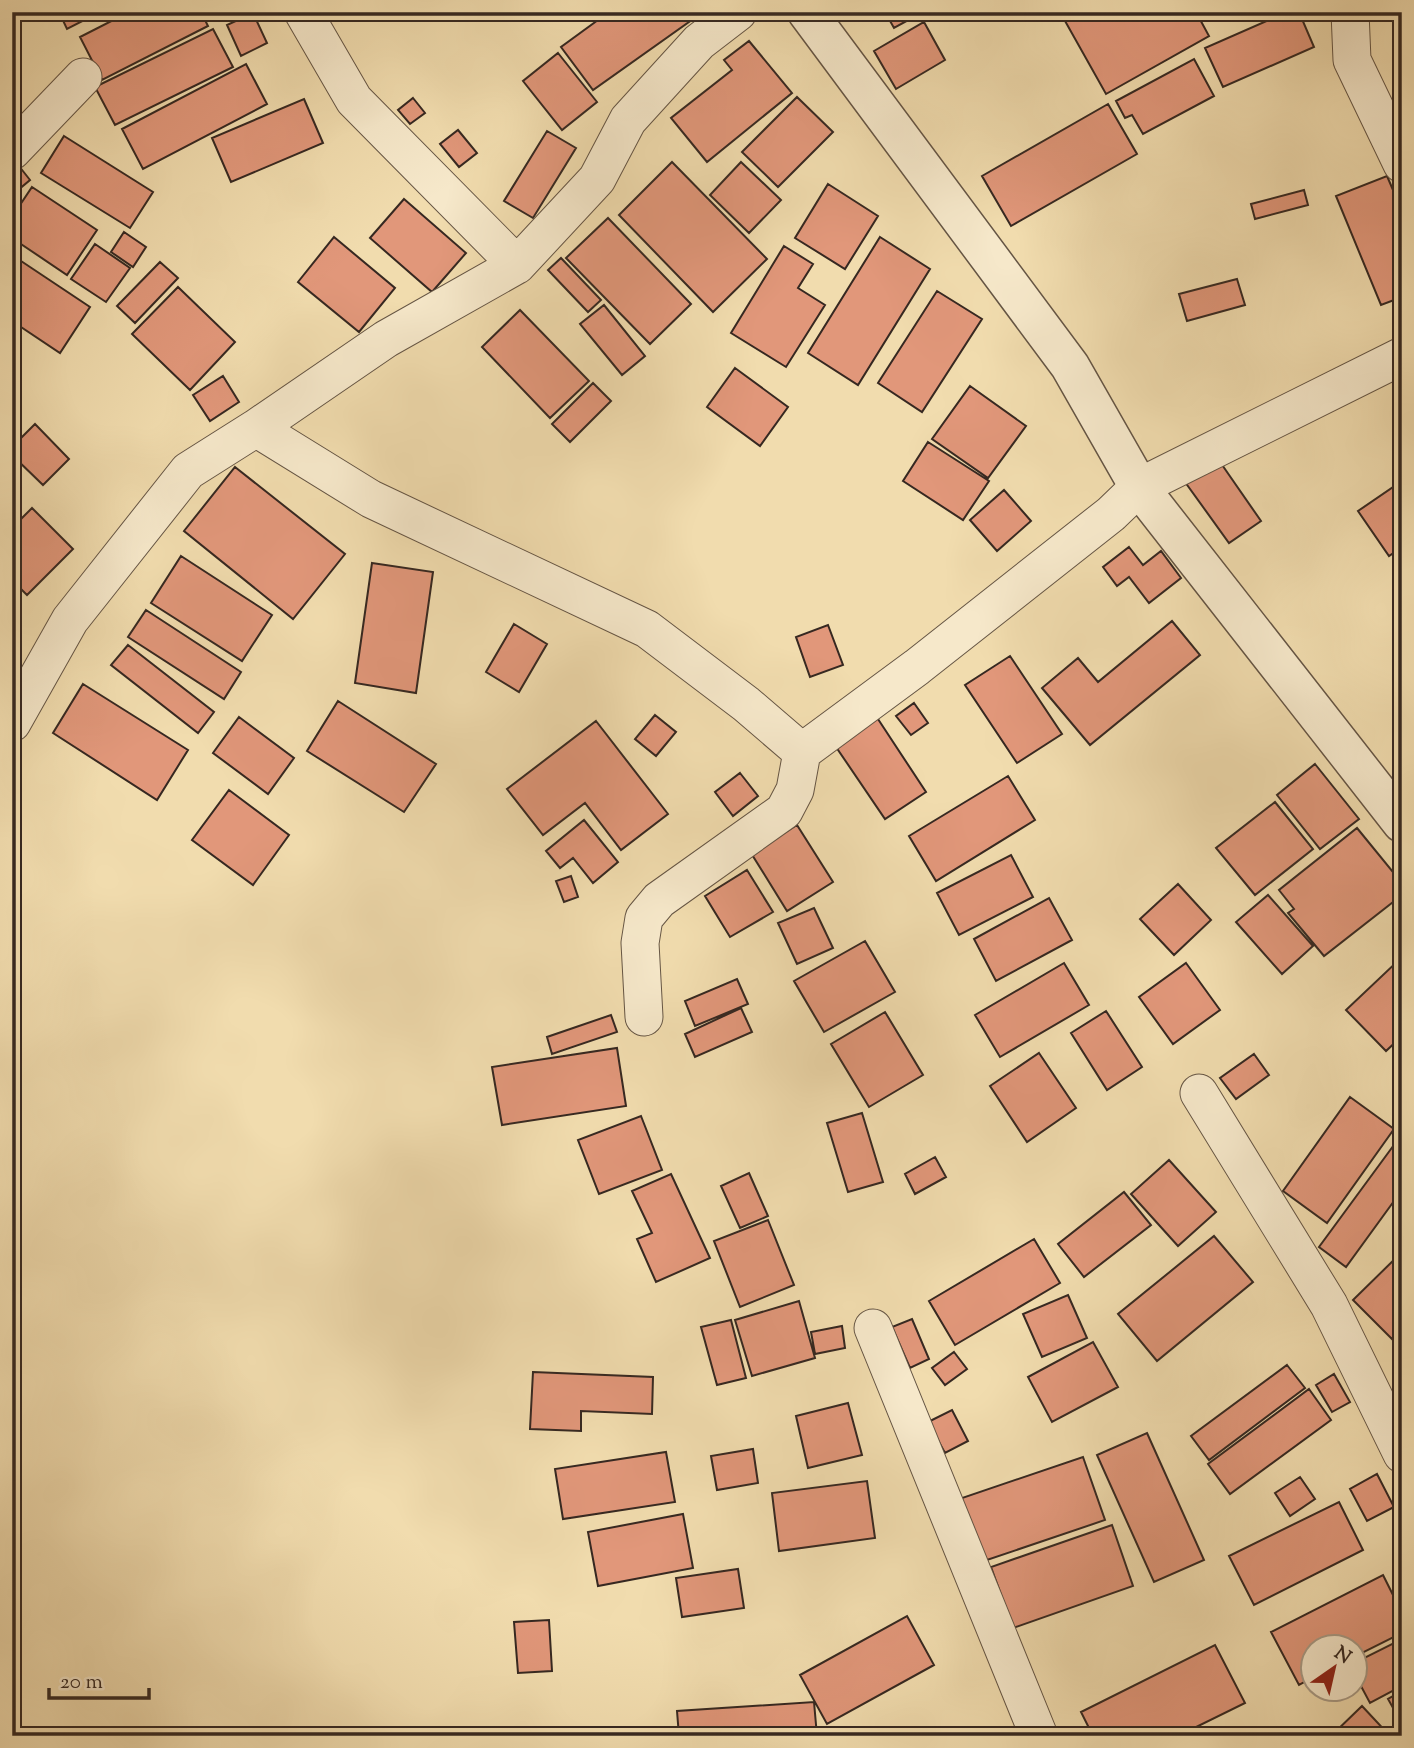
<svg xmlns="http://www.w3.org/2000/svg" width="1414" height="1748" font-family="'Sorts Mill Goudy',serif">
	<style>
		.building { fill: #e1977a; stroke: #362821; stroke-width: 2 }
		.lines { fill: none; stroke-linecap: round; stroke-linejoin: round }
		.minor-casing { stroke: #655544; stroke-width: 39 }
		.tertiary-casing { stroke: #655544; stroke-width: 41 }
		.minor { stroke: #f6e8ca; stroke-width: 37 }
		.tertiary { stroke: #f6e8ca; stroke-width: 38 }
	</style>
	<rect width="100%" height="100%" fill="#f1dcae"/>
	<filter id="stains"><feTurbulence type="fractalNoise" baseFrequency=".00286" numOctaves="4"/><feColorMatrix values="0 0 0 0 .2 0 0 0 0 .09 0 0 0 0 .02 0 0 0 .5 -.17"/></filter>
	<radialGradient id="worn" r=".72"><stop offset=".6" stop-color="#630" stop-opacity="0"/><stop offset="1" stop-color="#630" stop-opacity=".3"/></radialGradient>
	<path class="building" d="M59 12H100L67 29Z
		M129 12H201L208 26 102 80 80 37Z
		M609 12H703L593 90 561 47Z
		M885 12H923L894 28Z
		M1060 12H1196L1209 36 1106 94Z
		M1287 12H1299L1314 47 1223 87 1205 48Z
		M1392 12H1402V33Z
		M253 13 267 43 241 56 227 25Z
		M924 22 945 60 896 89 874 51Z
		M213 29 233 67 115 125 95 87Z
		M749 41 792 93 707 162 671 118 732 70 724 60Z
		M558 53 597 102 562 130 523 81Z
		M1194 59 1214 96 1143 134 1132 115 1125 118 1116 101Z
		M246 64 267 104 143 169 122 129Z
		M797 97 833 132 778 187 742 152Z
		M413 98 425 113 410 124 398 110Z
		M304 99 323 143 231 182 212 138Z
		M1108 104 1137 154 1011 226 982 176Z
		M458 130 477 153 459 167 440 144Z
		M547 131 576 148 533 218 504 201Z
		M64 136 153 192 130 228 41 173Z
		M15 161 30 180 12 195V163Z
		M672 162 767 259 713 312 619 215Z
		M741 162 781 200 749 233 710 195Z
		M1387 176 1402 211V297L1381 305 1336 196Z
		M828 184 878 216 845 269 795 238Z
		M32 187 97 230 67 275 12 238V217Z
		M1304 190 1308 205 1255 219 1251 204Z
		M404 199 466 253 432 292 370 238Z
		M608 218 691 304 650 344 566 258Z
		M124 232 146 247 133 267 111 252Z
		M334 237 395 288 359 332 298 282Z
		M880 237 930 269 858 385 808 353Z
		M95 244 130 268 106 302 71 279Z
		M784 246 813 264 798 288 825 305 786 367 731 333Z
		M12 255 90 307 60 353 12 321Z
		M561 258 601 300 588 312 548 270Z
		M160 262 178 278 135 323 117 306Z
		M1237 279 1245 305 1187 321 1179 294Z
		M178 287 235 342 190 390 132 334Z
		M937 291 982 319 922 412 878 383Z
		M604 305 645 356 622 375 580 324Z
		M520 310 589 381 550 418 482 347Z
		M735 368 788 407 760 446 707 407Z
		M223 376 239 402 210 421 193 395Z
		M593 383 611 401 570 442 552 424Z
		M970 386 1026 426 988 478 932 439Z
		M35 424 69 459 43 485 12 455V447Z
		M928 442 989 481 963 520 903 481Z
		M1218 459 1261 521 1229 543 1185 482Z
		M235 467 345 554 293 619 184 531Z
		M1402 481V547L1389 556 1358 511Z
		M1004 490 1031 521 997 551 970 520Z
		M32 508 73 549 27 595 12 580V528Z
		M1129 547 1143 565 1161 551 1181 578 1149 603 1129 577 1117 586 1103 567Z
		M181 556 272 615 242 661 151 603Z
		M372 563 433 572 416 693 355 683Z
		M146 610 241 672 224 699 128 637Z
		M1172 621 1200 655 1090 745 1042 688 1078 658 1098 682Z
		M514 624 547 644 519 692 486 672Z
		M828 625 843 665 810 677 796 637Z
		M128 645 214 712 198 733 111 665Z
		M1010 656 1062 734 1017 763 965 685Z
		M83 684 188 750 157 800 53 733Z
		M338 701 436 764 404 812 307 751Z
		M914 703 928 723 911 735 896 716Z
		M655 715 676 732 656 756 635 739Z
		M876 716 926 792 885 819 834 744Z
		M239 717 294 758 268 794 213 753Z
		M596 721 668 814 621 850 585 803 543 835 507 789Z
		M1315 764 1359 819 1320 849 1277 795Z
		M740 773 758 796 733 816 715 792Z
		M1008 776 1035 820 936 881 909 836Z
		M229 790 289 835 253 885 192 840Z
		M1275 802 1313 849 1255 895 1216 848Z
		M584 820 618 862 593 883 573 858 560 868 546 851Z
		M797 825 833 882 787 911 751 853Z
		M1357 828 1402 883V895L1324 956 1288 913 1294 909 1279 890Z
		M1011 855 1033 897 959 935 937 893Z
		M747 870 773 912 730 937 705 896Z
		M571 876 578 897 564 902 556 881Z
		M1178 884 1211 920 1174 955 1140 919Z
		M1268 895 1313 946 1282 974 1236 922Z
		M1049 898 1072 940 996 981 974 939Z
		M814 908 833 948 797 964 778 923Z
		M865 941 895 992 824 1032 794 981Z
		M1402 957V1036L1386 1051 1346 1010Z
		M1064 963 1089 1005 1000 1057 975 1015Z
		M1186 963 1220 1010 1173 1044 1139 997Z
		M737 979 748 1004 695 1026 685 1001Z
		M741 1008 752 1032 695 1057 685 1034Z
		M1106 1011 1142 1067 1107 1090 1071 1033Z
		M885 1012 923 1075 869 1107 831 1044Z
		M611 1015 617 1032 552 1054 547 1037Z
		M617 1048 626 1106 502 1125 492 1067Z
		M1039 1053 1076 1108 1027 1142 990 1086Z
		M1254 1054 1269 1075 1236 1099 1220 1078Z
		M1350 1097 1394 1129 1327 1223 1283 1191Z
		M862 1113 883 1182 848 1192 827 1123Z
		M641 1116 662 1170 599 1194 578 1140Z
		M1402 1134V1190L1346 1267 1319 1247Z
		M935 1157 946 1177 915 1194 905 1174Z
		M1169 1160 1216 1212 1178 1246 1131 1194Z
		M749 1173 768 1216 740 1228 721 1186Z
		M671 1174 710 1258 656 1282 637 1239 652 1233 632 1191Z
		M1124 1192 1151 1225 1084 1277 1058 1244Z
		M768 1220 794 1285 740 1307 714 1241Z
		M1214 1236 1253 1282 1157 1361 1118 1314Z
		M1034 1239 1060 1283 955 1345 929 1301Z
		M1402 1252V1329L1392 1339 1353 1300Z
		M1068 1295 1087 1338 1042 1357 1023 1314Z
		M799 1301 815 1358 752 1376 735 1320Z
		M912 1319 929 1359 910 1368 892 1327Z
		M731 1320 746 1378 717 1385 701 1327Z
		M842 1326 845 1348 815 1354 811 1332Z
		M1093 1342 1118 1387 1052 1422 1028 1377Z
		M954 1352 967 1369 945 1385 932 1368Z
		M1287 1365 1305 1388 1209 1460 1191 1436Z
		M533 1372 653 1377 652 1414 581 1411V1431L530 1429Z
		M1334 1374 1350 1402 1332 1412 1316 1385Z
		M1309 1389 1331 1420 1230 1494 1208 1464Z
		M848 1403 862 1455 808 1468 796 1416Z
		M952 1410 968 1441 945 1453 928 1422Z
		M1147 1433 1204 1560 1154 1582 1097 1455Z
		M753 1449 758 1483 717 1490 711 1456Z
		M666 1452 675 1502 563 1519 555 1469Z
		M1083 1457 1105 1520 981 1562 959 1499Z
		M1377 1474 1394 1507 1367 1521 1350 1489Z
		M1300 1477 1315 1499 1290 1516 1275 1493Z
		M867 1481 875 1538 779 1551 772 1493Z
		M1339 1502 1363 1550 1254 1605 1229 1556Z
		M683 1514 693 1568 598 1586 588 1532Z
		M1112 1525 1133 1586 1013 1628 991 1567Z
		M738 1569 744 1608 682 1617 676 1578Z
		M1383 1575 1402 1613V1633L1354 1657V1646H1312V1678L1299 1685 1271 1632Z
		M907 1616 934 1665 827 1724 800 1675Z
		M549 1620 552 1671 518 1673 514 1622Z
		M1402 1639V1686L1370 1703 1354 1673V1663Z
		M1215 1645 1245 1703 1178 1736H1093L1081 1712Z
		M1402 1691V1724L1388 1699Z
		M814 1702 817 1736H679L677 1711Z
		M1362 1706 1390 1736H1331Z"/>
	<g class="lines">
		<defs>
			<path id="minor" d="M303 12 354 100 517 265
				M738 12 699 42 628 120 597 179 517 265 386 339 256 428 371 499 647 629 746 704 802 752
				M1350 12 1352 60 1402 164
				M12 151 83 77
				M12 723 70 620 188 471 256 428
				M644 1017 640 943 644 918 659 900 784 811 795 790 802 752 917 667 1111 514 1139 487 1402 356
				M1199 1093 1329 1305 1402 1454
				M873 1328 1039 1736"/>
			<path id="tertiary" d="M807 12 1070 366 1139 487 1402 823"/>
		</defs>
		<use href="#minor" class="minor-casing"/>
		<use href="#tertiary" class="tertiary-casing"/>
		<use href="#minor" class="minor"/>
		<use href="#tertiary" class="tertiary"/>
	</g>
	<rect width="1414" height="1748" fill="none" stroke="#f1dcae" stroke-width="42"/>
	<rect x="14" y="14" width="1386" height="1720" fill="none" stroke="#362821" stroke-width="3.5"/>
	<rect x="21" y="21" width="1372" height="1706" fill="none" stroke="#362821" stroke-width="2"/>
	<g transform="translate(1334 1668) rotate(34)"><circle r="33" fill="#f6e8ca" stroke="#a99b86" stroke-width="2"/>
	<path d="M0-5L12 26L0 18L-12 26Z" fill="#8f2418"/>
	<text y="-10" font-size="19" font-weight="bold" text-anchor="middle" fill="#362821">N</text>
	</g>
	<path d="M49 1688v10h100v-10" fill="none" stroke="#362821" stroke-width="3.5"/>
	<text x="60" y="1688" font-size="21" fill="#362821" stroke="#f6e8ca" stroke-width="5" paint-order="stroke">20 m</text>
	<rect width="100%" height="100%" filter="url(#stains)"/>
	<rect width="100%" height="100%" fill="url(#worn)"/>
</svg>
